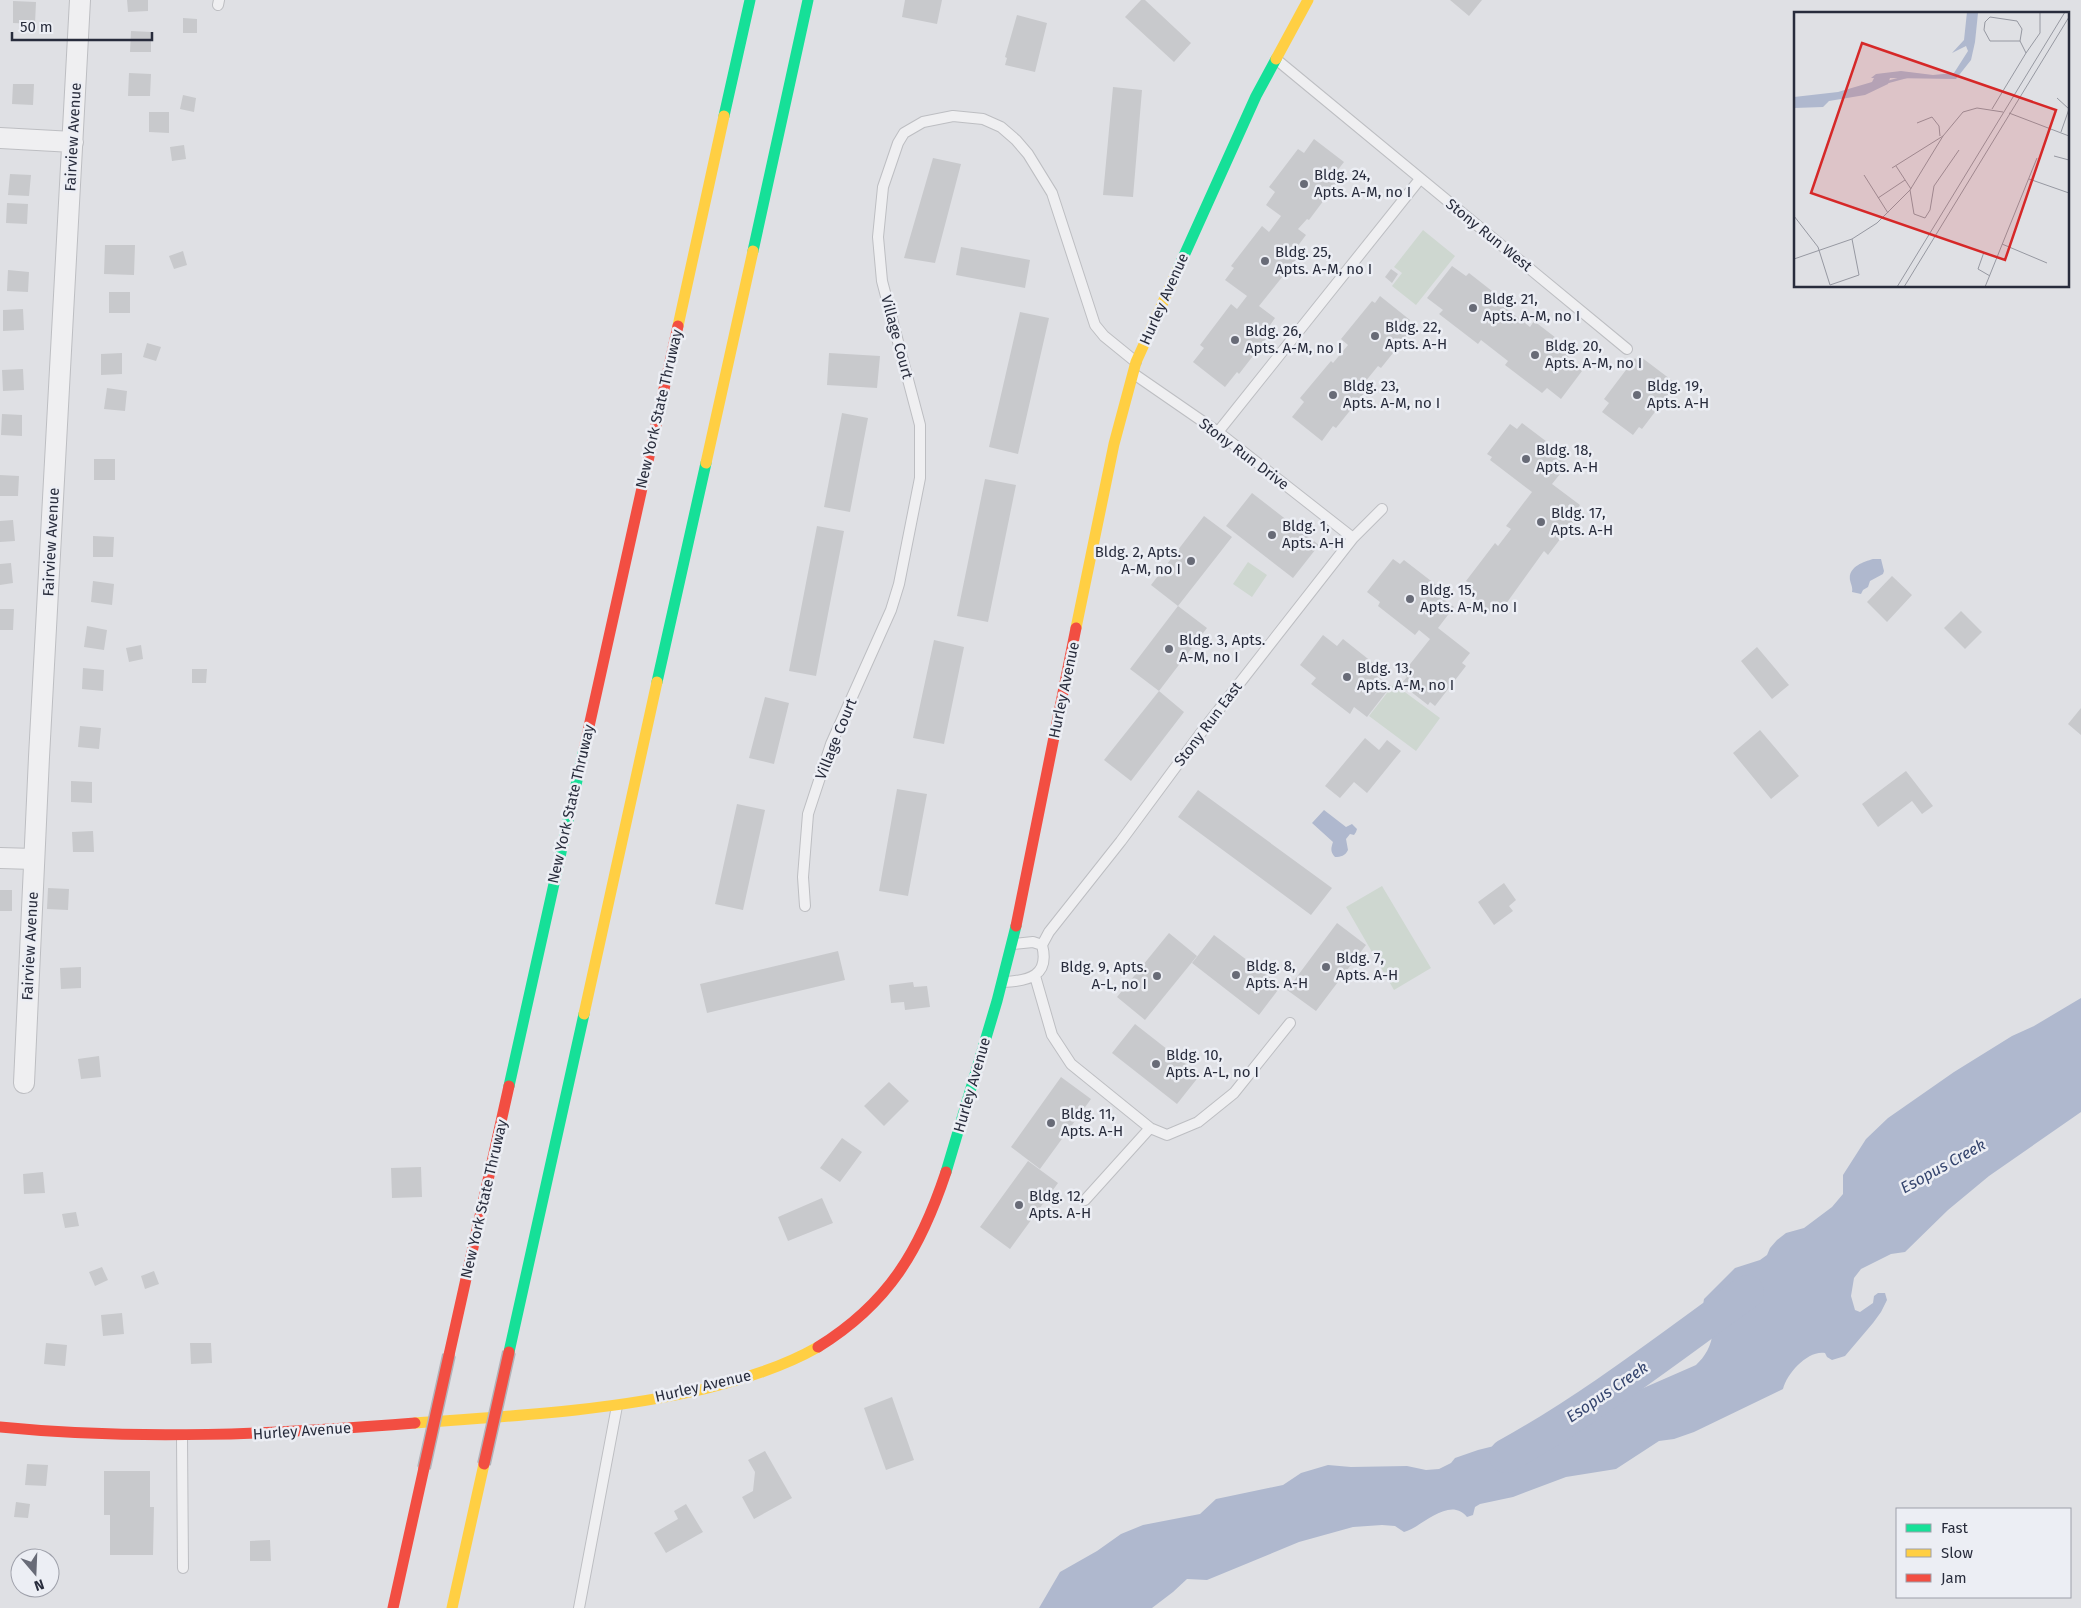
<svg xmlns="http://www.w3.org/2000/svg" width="2081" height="1608" font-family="'Fira Sans',sans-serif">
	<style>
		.green { fill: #ced7d0 }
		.water { fill: #afb8ce }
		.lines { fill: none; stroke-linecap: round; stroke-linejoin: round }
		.river { stroke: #afb8ce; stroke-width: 34 }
		.building { fill: #c8c9cc }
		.lane-casing { stroke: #bdbec2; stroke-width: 12 }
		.street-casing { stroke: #bdbec2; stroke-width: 22 }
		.lane { stroke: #efeff1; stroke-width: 10 }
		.street { stroke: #efeff1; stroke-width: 20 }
		.fast { stroke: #16e098; stroke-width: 11 }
		.slow { stroke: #ffcf43; stroke-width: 11 }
		.jam { stroke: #f24e42; stroke-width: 11 }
		.jam-bridge-casing { stroke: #b2b3b9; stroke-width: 14; stroke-linecap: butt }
		.jam-bridge { stroke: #f24e42; stroke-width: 11 }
		.poi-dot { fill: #686b77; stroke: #eceef4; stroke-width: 2 }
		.labels { text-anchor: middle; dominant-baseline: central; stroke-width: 5; stroke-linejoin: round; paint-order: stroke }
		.street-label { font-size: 15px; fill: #282c3c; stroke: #eceef4 }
		.poi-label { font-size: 15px; fill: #282c3c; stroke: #eceef4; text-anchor: start }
		.water-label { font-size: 16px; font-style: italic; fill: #34446d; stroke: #eceef4 }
		.inset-river { fill: none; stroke: #afb8ce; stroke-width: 2.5 }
		.inset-road { fill: none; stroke: #9698a1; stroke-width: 1 }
		.view { fill: #d62828; fill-opacity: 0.15; stroke: #d62828; stroke-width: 2.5 }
		.inset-edge { fill: none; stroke: #282c3c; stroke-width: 2.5 }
	</style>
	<rect width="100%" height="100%" fill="#dfe0e4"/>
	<path class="green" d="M1423 230 1455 256 1416 305 1392 286 1402 273 1394 267Z
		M1248 562 1267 575 1252 597 1233 584Z
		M1394 684 1440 718 1416 751 1369 716Z
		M1382 886 1431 968 1394 990 1346 907Z"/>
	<path class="water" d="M1873 559H1881L1884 571 1883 574 1870 581 1868 587 1863 590 1861 594 1852 592C1853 587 1851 585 1850 580 1848 567 1863 562 1873 559Z
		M1324 810 1346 827 1352 824 1357 829 1356 832 1354 835 1350 834 1346 839 1348 850C1345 856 1341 857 1335 857 1330 852 1331 848 1333 842L1312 823Z
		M2081 998V1112L1989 1176 1948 1210 1905 1252 1891 1254 1861 1269 1854 1278 1851 1296 1855 1310 1860 1312 1873 1303 1874 1296 1878 1293H1885L1887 1300 1881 1312 1873 1323 1845 1356 1832 1360 1827 1357 1825 1353C1808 1350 1787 1373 1783 1389L1694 1432 1674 1439 1659 1441 1616 1469 1566 1477 1513 1497 1480 1504 1475 1507 1473 1515 1467 1517C1449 1495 1421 1528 1404 1532L1395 1526 1382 1525 1353 1527 1299 1542 1207 1580 1187 1579 1173 1592 1152 1608H1039L1060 1572 1097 1551 1121 1534 1143 1525 1200 1514 1216 1499 1283 1485 1301 1473 1328 1465 1351 1467 1407 1466 1426 1470 1439 1469 1451 1463 1455 1458 1478 1450 1558 1430 1616 1400 1696 1365C1707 1355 1717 1337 1710 1321 1706 1314 1702 1307 1704 1299L1735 1268 1760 1260 1767 1255 1770 1248 1777 1240 1786 1233 1804 1228 1832 1207 1843 1194V1175L1866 1139 1888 1118 1954 1072 2012 1036 2034 1026Z"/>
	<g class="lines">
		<path class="river" d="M1506 1456C1591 1409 1668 1349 1747 1292"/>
	</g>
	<path class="building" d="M127 0H148V11L128 12Z
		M905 0H942L937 24 902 17Z
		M1141 0H1145L1191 43 1174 62 1125 17Z
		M1450 0H1482L1469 16Z
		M13 1 36 2 35 24 13 23Z
		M1017 15 1047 23 1035 72 1005 65 1007 58 1005 57Z
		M183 18 197 19V33H183Z
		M131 31 151 32V52H130Z
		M129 73 151 74 150 96H128Z
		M13 84H34L33 105 12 104Z
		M1113 87 1142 90 1133 197 1103 195Z
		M183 95 196 98 194 112 180 109Z
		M149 112H169V133L149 132Z
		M1314 139 1344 162 1333 176 1339 180 1309 220 1307 219 1298 229 1306 235 1294 251 1299 256 1259 306 1275 318 1266 331 1270 334 1239 374 1237 372 1225 387 1193 362 1204 348 1200 345 1231 304 1237 309 1247 296 1225 280 1234 268 1231 266 1262 226 1269 232 1281 216 1266 205 1275 192 1269 187 1298 149 1304 153Z
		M184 145 186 159 172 161 170 147Z
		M933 158 961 164 935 263 904 258Z
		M10 174 31 175 29 196 8 195Z
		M7 203 28 204 27 224 6 223Z
		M105 245H135L134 275 104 274Z
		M961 247 1030 260 1025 288 956 275Z
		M183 251 187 265 174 269 169 256Z
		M1452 266 1466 276 1469 273 1506 302 1503 306 1530 327 1534 321 1573 351 1566 359 1582 371 1561 399 1547 388 1542 393 1505 365 1508 361 1481 340 1478 344 1439 314 1443 310 1427 298Z
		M1391 269 1398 274 1392 283 1385 277Z
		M8 270 29 272 28 292 7 291Z
		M109 292H130V313H109Z
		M1380 296 1410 320 1404 329 1409 333 1381 368 1378 366 1360 388 1365 392 1336 428 1333 426 1322 441 1292 417 1304 402 1300 398 1331 361 1333 363 1348 345 1341 339 1372 301 1375 303Z
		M23 309 24 330 3 331V310Z
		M1020 312 1049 318 1018 454 989 447Z
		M147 343 161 347 156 361 143 357Z
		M122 353V374L101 375V354Z
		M829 353 880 356 877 388 827 385Z
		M1641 357 1674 382 1668 390 1670 392 1642 429 1639 427 1633 435 1602 412 1609 403 1604 399 1635 358 1638 361Z
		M23 369 24 390 3 391 2 370Z
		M107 388 127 391 125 411 104 409Z
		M842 413 868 418 850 512 824 507Z
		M2 414 22 415V436L1 435Z
		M1522 423 1559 451 1556 455 1568 464 1552 484 1580 505 1573 515 1577 517 1548 555 1544 551 1503 608 1500 605 1493 613 1463 591 1469 583 1466 581 1495 543 1498 546 1511 529 1506 526 1532 492 1490 460 1492 457 1487 454 1510 424 1517 429Z
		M94 459H115V480H94Z
		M0 475 19 476 18 496H0Z
		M985 479 1016 485 988 622 957 616Z
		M1252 493 1319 545 1293 578 1226 526Z
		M1204 516 1232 537 1178 606 1151 585Z
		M13 520 15 541 0 542V521Z
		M817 526 844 531 816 676 789 671Z
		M93 536 114 537 113 557H93Z
		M1393 559 1400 564 1404 560 1444 591 1440 596 1454 607 1438 628 1470 653 1462 663 1466 666 1435 706 1430 702 1428 705 1401 684 1407 677 1403 673 1430 639 1419 630 1415 635 1378 606 1380 602 1367 592Z
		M11 563 13 583 0 585V564Z
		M1892 576 1912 595 1887 622 1867 602Z
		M93 581 114 584 112 605 91 602Z
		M1178 606 1207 628 1159 691 1130 669Z
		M0 609H14L13 630H0Z
		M1961 611 1982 632 1965 649 1944 628Z
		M87 626 107 630 104 650 84 647Z
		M1323 635 1337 646 1343 639 1382 670 1377 676 1391 686 1367 717 1354 707 1350 714 1311 684 1316 678 1300 665Z
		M934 640 964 647 944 744 913 738Z
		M141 645 143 659 129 662 126 648Z
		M1757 647 1789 685 1772 699 1741 661Z
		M83 668 104 670 103 691 82 689Z
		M192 669H207L206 683H192Z
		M1159 691 1184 712 1131 781 1104 760Z
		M765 697 789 703 774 764 749 758Z
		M2081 708V735L2068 724Z
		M80 726 101 728 99 749 78 747Z
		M1760 730 1799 776 1771 799 1733 753Z
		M1365 738 1379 750 1387 740 1401 751 1367 793 1354 782 1340 798 1325 786Z
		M1906 771 1933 806 1922 814 1912 801 1878 827 1862 804Z
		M71 781 92 782V803L71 802Z
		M897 789 927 794 908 896 879 891Z
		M1198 790 1332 888 1311 915 1178 817Z
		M737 804 765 810 743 910 715 904Z
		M93 831 94 852H73L72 832Z
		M1504 883 1516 900 1509 906 1513 911 1494 925 1478 902Z
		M48 888 69 889 68 910 47 909Z
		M0 890H12V911H0Z
		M1337 923 1366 945 1316 1011 1287 990Z
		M1169 933 1197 956 1145 1020 1117 997Z
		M1214 935 1281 986 1259 1015 1192 963Z
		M838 951 845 980 707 1013 700 984Z
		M81 967V988L61 989 60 968Z
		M913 982 914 987 927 986 930 1007 905 1010 904 1002 891 1003 889 985Z
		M1135 1024 1200 1075 1177 1104 1112 1053Z
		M99 1056 101 1077 81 1079 78 1059Z
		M1061 1077 1091 1099 1040 1169 1011 1147Z
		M889 1082 909 1101 884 1126 864 1106Z
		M842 1138 862 1152 840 1182 820 1168Z
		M1028 1161 1058 1183 1010 1249 980 1227Z
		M421 1167 422 1197 392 1198 391 1168Z
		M43 1172 45 1193 24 1194 23 1174Z
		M822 1198 833 1223 788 1241 778 1217Z
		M76 1212 79 1226 65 1228 62 1214Z
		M102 1267 108 1280 95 1286 89 1272Z
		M154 1271 159 1284 145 1289 141 1276Z
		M122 1313 124 1334 103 1336 101 1315Z
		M46 1343 67 1345 65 1366 44 1364Z
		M190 1343H211L212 1363 191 1364Z
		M892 1397 914 1460 886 1470 864 1408Z
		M765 1451 792 1498 754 1519 742 1497 753 1491 755 1472 748 1460Z
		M27 1464 48 1465 46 1486 25 1485Z
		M104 1471H150V1507H154L153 1555H110V1515H104Z
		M16 1502 30 1504 28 1518 14 1517Z
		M686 1504 703 1532 666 1553 654 1533 678 1519 674 1511Z
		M270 1540 271 1561H250V1541Z"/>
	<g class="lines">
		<defs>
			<path id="lane" d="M218 5 219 0
				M1277 60 1627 349
				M1134 374 1218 432 1353 538
				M1218 432 1420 179
				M805 906 803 877 808 814 831 744 891 610 899 584 920 478V425L882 281 878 237 883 187 898 143 904 133 923 122 953 116 983 119 1001 127 1016 140 1028 154 1052 193 1095 325 1104 336 1136 362
				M1013 944 1033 942 1042 945
				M1035 976 1052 1035 1071 1064 1150 1128 1167 1135 1198 1122 1234 1093 1290 1023
				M1003 982C1029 981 1050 976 1042 945L1049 932 1121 841 1203 730 1353 538 1382 509
				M1085 1200 1150 1128
				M182 1438 183 1568
				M579 1608 617 1406"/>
			<path id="street" d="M0 138 73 142
				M0 858 34 859
				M24 1083 39 757 80 0"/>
		</defs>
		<use href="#lane" class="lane-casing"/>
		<use href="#street" class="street-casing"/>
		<use href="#lane" class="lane"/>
		<use href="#street" class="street"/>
		<path class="fast" d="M724 116 750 0
			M753 251 808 0
			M1178 269 1256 96 1276 59
			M657 682 706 463
			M509 1086 584 749
			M946 1172 997 1001 1016 926
			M509 1352 584 1014"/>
		<path class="slow" d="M1276 59 1308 0
			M678 326 724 116
			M706 463 753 251
			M1076 628 1114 444 1136 362 1178 269
			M584 1014 657 682
			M415 1423C511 1416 609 1411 704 1389 743 1379 783 1367 818 1347
			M452 1608 484 1464"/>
		<path class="jam" d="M584 749 678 326
			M1016 926 1076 628
			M818 1347C889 1303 920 1250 946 1172
			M449 1355 509 1086
			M0 1427C139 1441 276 1434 415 1423
			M393 1608 424 1468"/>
		<defs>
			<path id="jam-bridge" d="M484 1464 509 1352
				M424 1468 449 1355"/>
		</defs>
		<use href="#jam-bridge" class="jam-bridge-casing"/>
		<use href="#jam-bridge" class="jam-bridge"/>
	</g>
	<g class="poi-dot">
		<circle cx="1304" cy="184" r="5"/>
		<circle cx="1265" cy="261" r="5"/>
		<circle cx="1473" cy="308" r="5"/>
		<circle cx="1375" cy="336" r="5"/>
		<circle cx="1235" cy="340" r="5"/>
		<circle cx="1535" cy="355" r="5"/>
		<circle cx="1333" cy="395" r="5"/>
		<circle cx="1637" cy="395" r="5"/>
		<circle cx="1526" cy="459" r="5"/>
		<circle cx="1541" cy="522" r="5"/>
		<circle cx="1272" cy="535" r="5"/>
		<circle cx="1191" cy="561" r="5"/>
		<circle cx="1410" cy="599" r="5"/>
		<circle cx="1169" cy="649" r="5"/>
		<circle cx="1347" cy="677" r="5"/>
		<circle cx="1326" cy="967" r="5"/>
		<circle cx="1236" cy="975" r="5"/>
		<circle cx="1157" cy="976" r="5"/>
		<circle cx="1156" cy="1064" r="5"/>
		<circle cx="1051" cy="1123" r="5"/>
		<circle cx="1019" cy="1205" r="5"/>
	</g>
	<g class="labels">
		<g class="street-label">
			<text transform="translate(73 137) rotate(-87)">Fairview Avenue</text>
			<text transform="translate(1489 235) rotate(39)">Stony Run West</text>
			<text transform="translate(1164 299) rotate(-66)">Hurley Avenue</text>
			<text transform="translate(897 337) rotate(75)">Village Court</text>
			<text transform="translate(659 409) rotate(-77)">New York State Thruway</text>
			<text transform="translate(1244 454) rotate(37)">Stony Run Drive</text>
			<text transform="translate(51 542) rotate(-87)">Fairview Avenue</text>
			<text transform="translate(1064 690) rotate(-78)">Hurley Avenue</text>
			<text transform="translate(1208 724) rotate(-53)">Stony Run East</text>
			<text transform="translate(836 739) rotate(-68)">Village Court</text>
			<text transform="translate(571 804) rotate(-77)">New York State Thruway</text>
			<text transform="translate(30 946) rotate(-87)">Fairview Avenue</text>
			<text transform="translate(972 1085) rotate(-74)">Hurley Avenue</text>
			<text transform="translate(484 1199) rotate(-77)">New York State Thruway</text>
			<text transform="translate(703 1386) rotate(-13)">Hurley Avenue</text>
			<text transform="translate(302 1431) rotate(-4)">Hurley Avenue</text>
		</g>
		<g class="poi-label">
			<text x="1314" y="175">Bldg. 24,<tspan x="1314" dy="17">Apts. A-M, no I</tspan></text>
			<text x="1275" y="252">Bldg. 25,<tspan x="1275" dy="17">Apts. A-M, no I</tspan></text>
			<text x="1483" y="299">Bldg. 21,<tspan x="1483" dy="17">Apts. A-M, no I</tspan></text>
			<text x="1385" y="327">Bldg. 22,<tspan x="1385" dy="17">Apts. A-H</tspan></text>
			<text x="1245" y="331">Bldg. 26,<tspan x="1245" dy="17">Apts. A-M, no I</tspan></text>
			<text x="1545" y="346">Bldg. 20,<tspan x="1545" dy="17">Apts. A-M, no I</tspan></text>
			<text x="1343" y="386">Bldg. 23,<tspan x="1343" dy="17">Apts. A-M, no I</tspan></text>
			<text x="1647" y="386">Bldg. 19,<tspan x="1647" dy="17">Apts. A-H</tspan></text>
			<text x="1536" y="450">Bldg. 18,<tspan x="1536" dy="17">Apts. A-H</tspan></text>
			<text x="1551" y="513">Bldg. 17,<tspan x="1551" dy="17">Apts. A-H</tspan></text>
			<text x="1282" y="526">Bldg. 1,<tspan x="1282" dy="17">Apts. A-H</tspan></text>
			<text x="1181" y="552" text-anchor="end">Bldg. 2, Apts.<tspan x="1181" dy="17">A-M, no I</tspan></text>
			<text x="1420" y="590">Bldg. 15,<tspan x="1420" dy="17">Apts. A-M, no I</tspan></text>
			<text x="1179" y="640">Bldg. 3, Apts.<tspan x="1179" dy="17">A-M, no I</tspan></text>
			<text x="1357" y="668">Bldg. 13,<tspan x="1357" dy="17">Apts. A-M, no I</tspan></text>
			<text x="1336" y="958">Bldg. 7,<tspan x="1336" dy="17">Apts. A-H</tspan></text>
			<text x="1246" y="966">Bldg. 8,<tspan x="1246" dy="17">Apts. A-H</tspan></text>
			<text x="1147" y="967" text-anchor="end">Bldg. 9, Apts.<tspan x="1147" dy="17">A-L, no I</tspan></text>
			<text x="1166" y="1055">Bldg. 10,<tspan x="1166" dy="17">Apts. A-L, no I</tspan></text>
			<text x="1061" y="1114">Bldg. 11,<tspan x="1061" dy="17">Apts. A-H</tspan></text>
			<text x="1029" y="1196">Bldg. 12,<tspan x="1029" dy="17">Apts. A-H</tspan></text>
		</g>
		<g class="water-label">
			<text transform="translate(1943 1166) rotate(-29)">Esopus Creek</text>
			<text transform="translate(1607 1392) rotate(-34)">Esopus Creek</text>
		</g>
	</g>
	<g transform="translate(1794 12)">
		<rect width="275" height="275" fill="#dfe0e4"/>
		<path d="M173 0 184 1 181 30 177 48 162 67 96 66 94 72 71 83 35 89 29 95 0 96V85L44 80 78 70 80 66H77L82 62 107 59 139 63 160 61 174 39 172 34 158 41 170 28Z" fill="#afb8ce"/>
		<path class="inset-river" d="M90 71 116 64"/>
		<path class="inset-road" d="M232 41 246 21V0M263 86 275 97 267 120M198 97 232 41 226 29 228 17 223 9 196 5 191 10 190 18 196 29H226M215 101 275 124M123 111 138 105 145 114 146 124M260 144 275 148M102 154 117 177M98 156 149 124M70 163 94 201M235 167 275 181M116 178 120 202 131 206 136 198 140 174 165 138M84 186 111 168M0 204 24 235 36 273 65 263 58 227M208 232 253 251M190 240 184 257 196 264M0 247 58 227 83 211 116 178 149 124 169 100 183 96 209 100M103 275 271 0M110 275 275 5M191 275 243 146"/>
		<path class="view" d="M68 31 262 98 211 248 17 181Z"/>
		<rect width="275" height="275" class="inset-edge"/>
	</g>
	<rect x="1896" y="1508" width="175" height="90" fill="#eceef4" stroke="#9ea0aa"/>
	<rect x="1906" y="1524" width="25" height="8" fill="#16e098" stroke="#9ea0aa"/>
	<text x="1941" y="1533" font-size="15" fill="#282c3c">Fast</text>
	<rect x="1906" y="1549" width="25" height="8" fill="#ffcf43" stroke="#9ea0aa"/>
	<text x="1941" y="1558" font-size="15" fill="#282c3c">Slow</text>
	<rect x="1906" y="1574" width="25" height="8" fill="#f24e42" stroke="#9ea0aa"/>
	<text x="1941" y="1583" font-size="15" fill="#282c3c">Jam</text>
	<g transform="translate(35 1573) rotate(161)"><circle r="24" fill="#eceef4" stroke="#9ea0aa"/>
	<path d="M0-4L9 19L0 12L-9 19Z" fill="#686b77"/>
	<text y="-8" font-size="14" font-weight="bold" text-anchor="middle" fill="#282c3c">N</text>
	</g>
	<path d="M12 32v8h140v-8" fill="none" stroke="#282c3c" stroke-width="2.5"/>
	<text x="20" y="32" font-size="15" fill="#282c3c" stroke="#eceef4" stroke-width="4" paint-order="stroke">50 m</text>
</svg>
